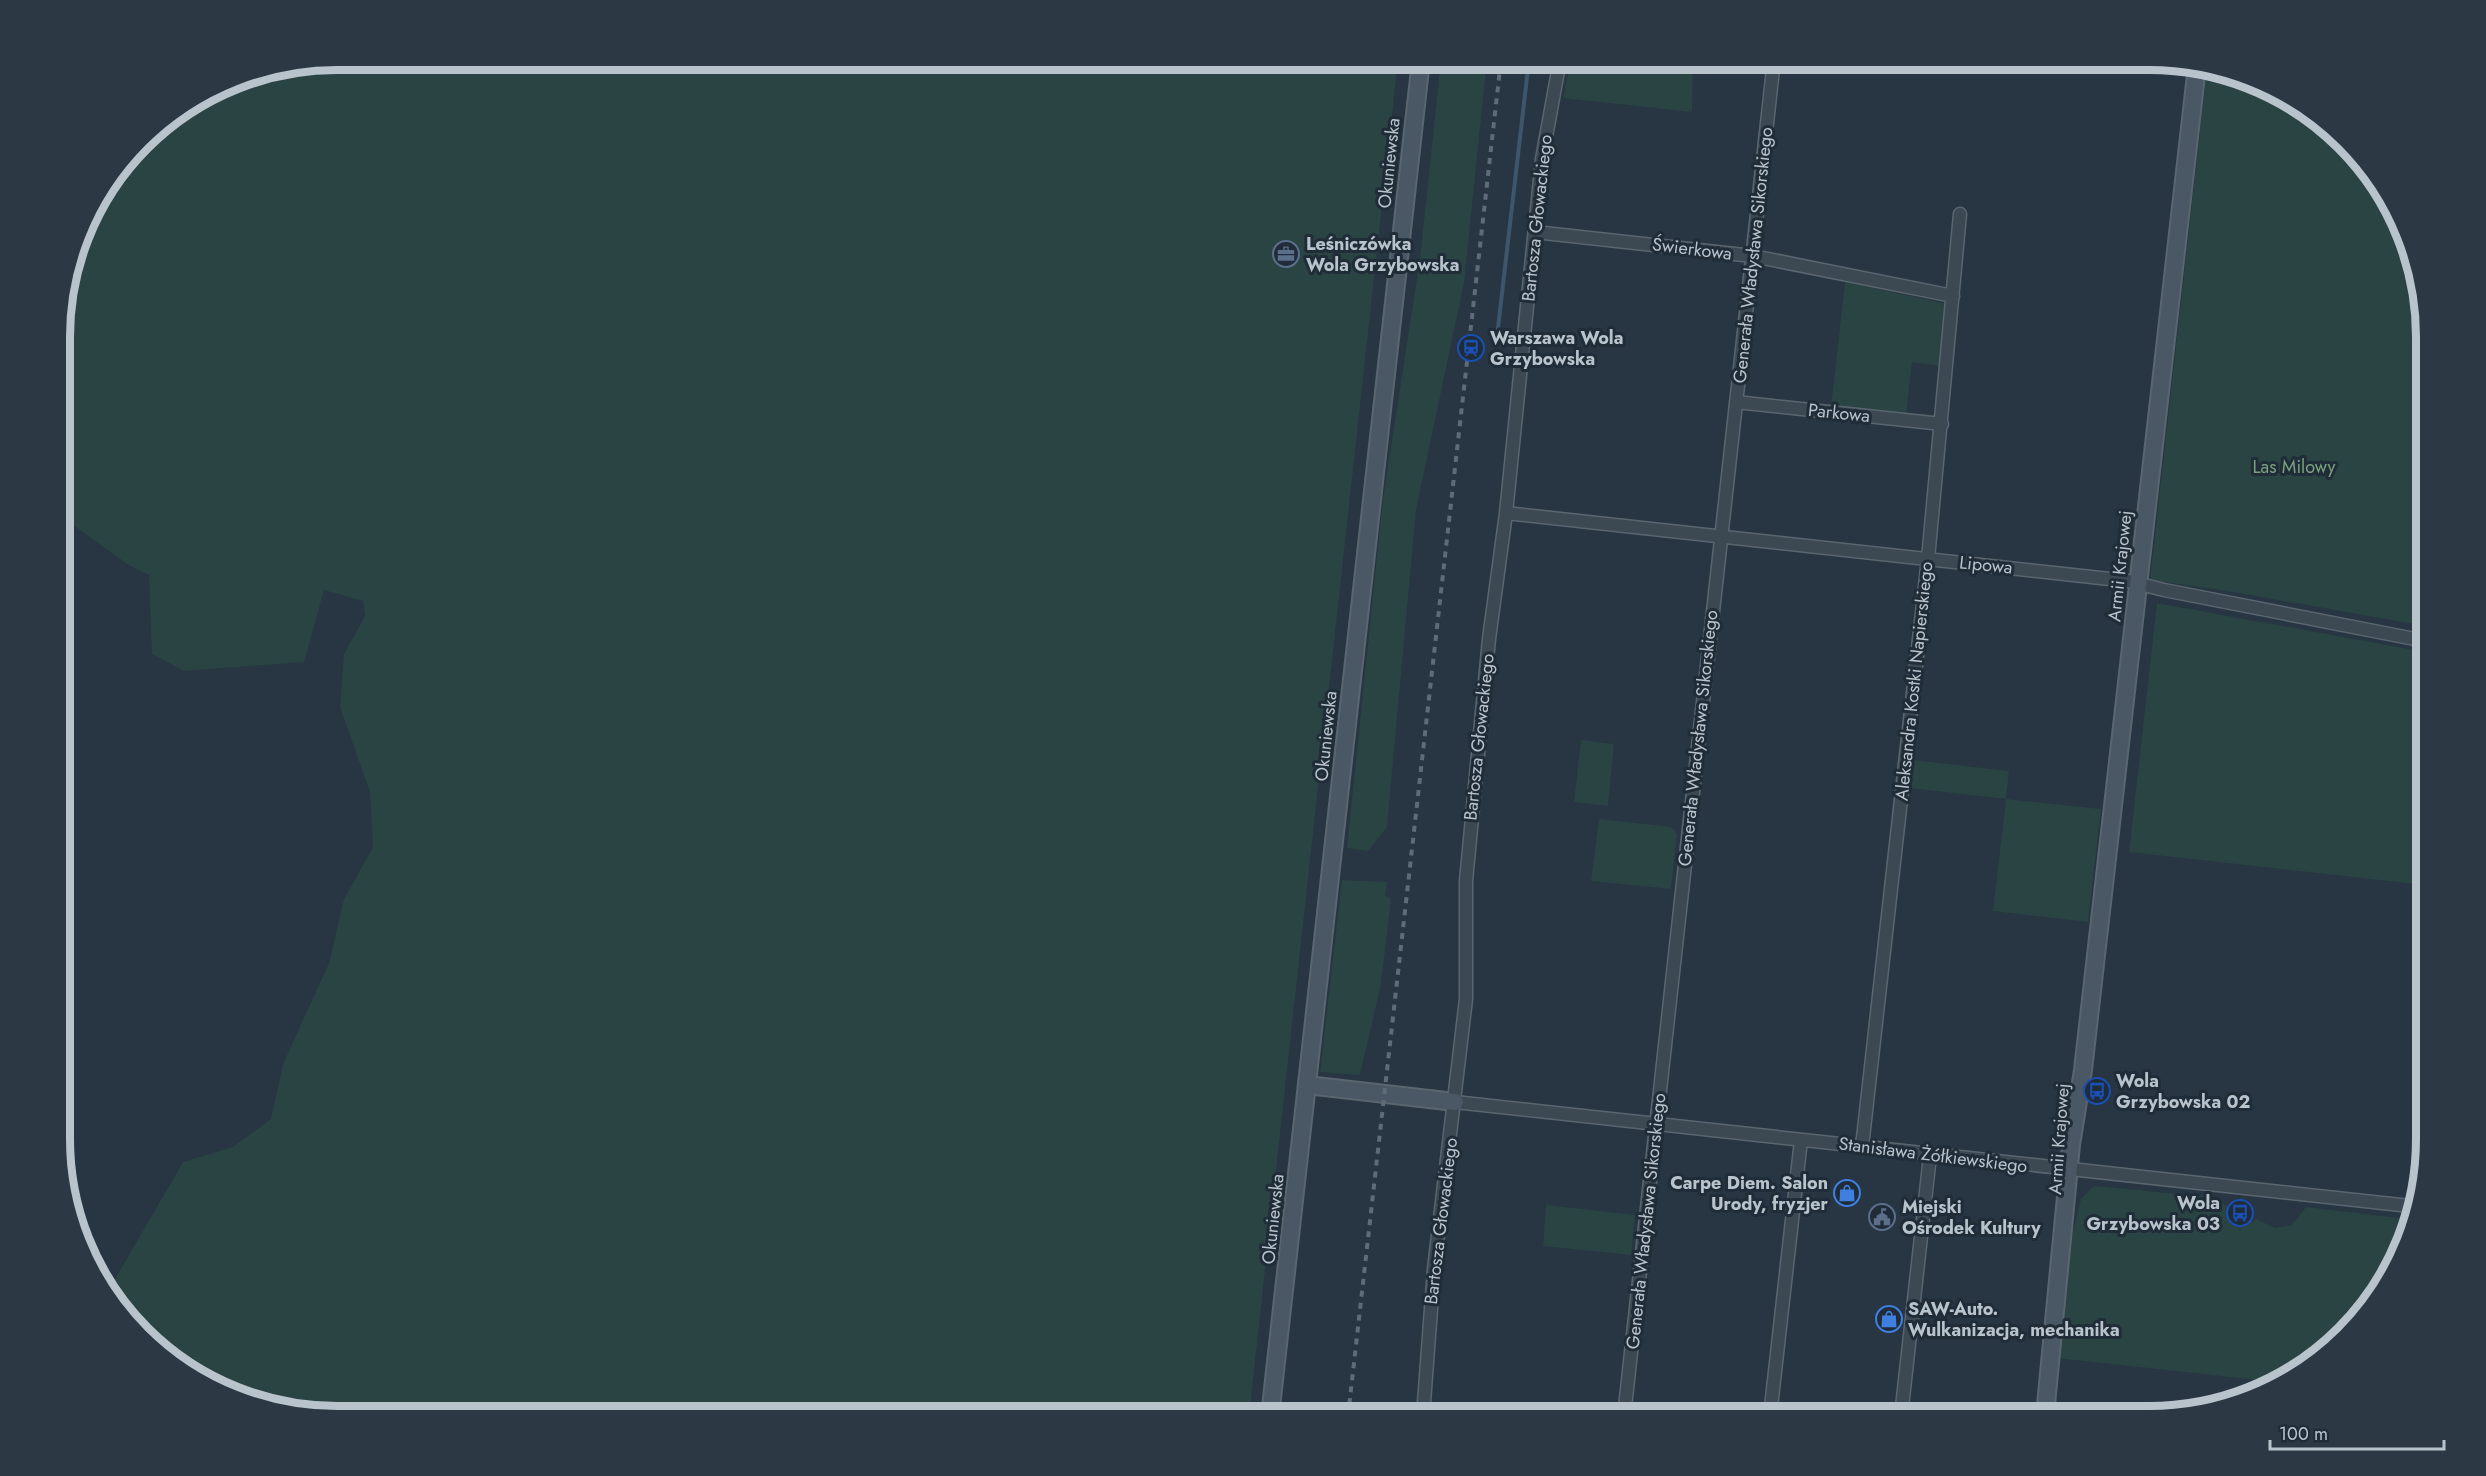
<svg xmlns="http://www.w3.org/2000/svg" width="2486" height="1476" font-family="Jost,sans-serif">
	<style>
		.green { fill: #2a4343 }
		.lines { fill: none; stroke-linecap: round; stroke-linejoin: round }
		.stream { stroke: #3e566b; stroke-width: 4 }
		.street-casing { stroke: #5a666f; stroke-width: 15 }
		.secondary-casing { stroke: #5a666f; stroke-width: 20 }
		.street { stroke: #3c4852; stroke-width: 12 }
		.secondary { stroke: #4a5765; stroke-width: 16 }
		.rail { stroke: #5e6c79; stroke-width: 4; stroke-dasharray: 6 6; stroke-linecap: butt }
		.labels { text-anchor: middle; dominant-baseline: central; stroke-width: 6; stroke-linejoin: round; paint-order: stroke }
		.street-label { font-size: 18px; fill: #b9c3cc; stroke: #202d38 }
		.poi-label { font-size: 18px; font-weight: bold; fill: #b9c3cc; stroke: #202d38; text-anchor: start }
		.park-label { font-size: 18px; fill: #78a17d; stroke: #202d38 }
		.rim { fill: none; stroke: #b9c3cc; stroke-width: 8 }
	</style>
	<rect width="100%" height="100%" fill="#273642"/>
	<path class="green" d="M338 60H1398L1249 1416H337L265 1406 198 1379 107 1293 183 1162 233 1147 271 1119 283 1064 329 963 344 899 373 847 370 792 340 707 344 654 365 616 363 601 324 590 304 662 184 671 152 654 149 575 130 566 62 517V302L89 214 154 129 232 81Z
		M1441 60H1487L1464 283 1416 510 1387 827 1368 851 1347 848 1383 499 1420 259Z
		M1571 60 1693 64 1692 112 1563 98Z
		M2207 68 2221 70 2288 97 2344 141 2389 198 2425 319V626L2228 591 2150 580Z
		M1845 282 1943 303 1946 307 1940 366 1912 362 1906 415 1831 407Z
		M2157 603 2425 652V885L2129 852Z
		M1581 740 1614 744 1608 806 1574 802Z
		M1913 760 2009 771 2006 799 2101 809 2088 922 1993 911 2006 799 1910 788Z
		M1599 819 1671 827 1677 834 1671 889 1591 881Z
		M1342 880 1387 882 1385 896 1391 899 1381 984 1360 1075 1320 1072Z
		M2094 1186 2212 1197 2253 1222 2256 1219 2275 1228 2292 1225 2306 1207 2406 1219 2389 1278 2344 1335 2288 1379 2258 1388V1380L2057 1358 2070 1244 2081 1199Z
		M1546 1205 1635 1215 1631 1255 1543 1246Z"/>
	<g class="lines">
		<path class="stream" d="M1496 345 1529 60"/>
		<defs>
			<path id="street" d="M1535 232 1753 256 1953 296
				M1736 402 1942 424
				M1506 513 2128 581 2164 590 2425 641
				M1455 1102 2410 1206
				M1862 1147 1928 559 1960 214
				M1423 1416 1434 1269 1466 999V881L1489 639 1506 513 1542 159 1560 60
				M1624 1416 1774 60
				M1770 1416 1801 1140
				M1901 1416 1930 1156"/>
			<path id="secondary" d="M1307 1085 1455 1102
				M2045 1415 2071 1145 2083 1070 2197 66
				M1270 1416 1421 60"/>
		</defs>
		<use href="#street" class="street-casing"/>
		<use href="#secondary" class="secondary-casing"/>
		<use href="#street" class="street"/>
		<use href="#secondary" class="secondary"/>
		<path class="rail" d="M1348 1416 1501 60"/>
	</g>
	<defs>
		<symbol id="office-ring" viewBox="-11 -11 22 22"><circle r="9.5" fill="#202d38" stroke="#5c6f8a" stroke-width="1.5"/><path d="M-6-3h4V-5.5h4V-3h4V5H-6ZM-1-4.5V-3h2v-1.5ZM-6 0V1H6V0Z" fill="#5c6f8a"/></symbol>
		<symbol id="station-ring" viewBox="-11 -11 22 22"><circle r="9.5" fill="#202d38" stroke="#1a4fb4" stroke-width="1.5"/><path d="M-3-6H3Q5-6 5-4V2Q5 4 3 4L4.5 6H3L1.5 4h-3L-3 6H-4.5L-3 4Q-5 4-5 2V-4Q-5-6-3-6ZM-3.5-4v3h7v-3ZM-3.5 1v1.5H-2V1ZM2 1v1.5H3.5V1Z" fill="#1a4fb4"/></symbol>
		<symbol id="bus-ring" viewBox="-11 -11 22 22"><circle r="9.5" fill="#202d38" stroke="#1a4fb4" stroke-width="1.5"/><path d="M-5-6H5V4H4V6H2V4H-2V6H-4V4H-5ZM-3.5-4V0h7V-4ZM-3.5 1.2v1.5H-2V1.2ZM2 1.2v1.5H3.5V1.2Z" fill="#1a4fb4"/></symbol>
		<symbol id="shop-ring" viewBox="-11 -11 22 22"><circle r="9.5" fill="#202d38" stroke="#3f7fe0" stroke-width="1.5"/><path d="M-5-2.5h2.3a2.7 3.5 0 0 1 5.4 0H5L5.5 6h-11ZM-1.5-2.5h3a1.5 2.3 0 0 0-3 0Z" fill="#3f7fe0"/></symbol>
		<symbol id="civic-ring" viewBox="-11 -11 22 22"><circle r="9.5" fill="#202d38" stroke="#5c6f8a" stroke-width="1.5"/><path d="M-.6-6.5H3V-4.5H.6V-3L4-1V1h2V6H-6V1h2V-1L-.6-3ZM-1.2 2.5V6h2.4V2.5Z" fill="#5c6f8a"/></symbol>
	</defs>
	<g fill-rule="evenodd">
		<use href="#office-ring" x="1271" y="239" width="30" height="30"/>
		<use href="#station-ring" x="1456" y="333" width="30" height="30"/>
		<use href="#bus-ring" x="2082" y="1076" width="30" height="30"/>
		<use href="#shop-ring" x="1832" y="1178" width="30" height="30"/>
		<use href="#bus-ring" x="2225" y="1198" width="30" height="30"/>
		<use href="#civic-ring" x="1867" y="1202" width="30" height="30"/>
		<use href="#shop-ring" x="1874" y="1304" width="30" height="30"/>
	</g>
	<g class="labels">
		<g class="street-label">
			<text transform="translate(1389 163) rotate(-84)">Okuniewska</text>
			<text transform="translate(1537 218) rotate(-84)">Bartosza Głowackiego</text>
			<text transform="translate(1692 249) rotate(7)">Świerkowa</text>
			<text transform="translate(1753 255) rotate(-84)">Generała Władysława Sikorskiego</text>
			<text transform="translate(1839 413) rotate(6)">Parkowa</text>
			<text transform="translate(1986 565) rotate(6)">Lipowa</text>
			<text transform="translate(2120 566) rotate(-84)">Armii Krajowej</text>
			<text transform="translate(1914 681) rotate(-84)">Aleksandra Kostki Napierskiego</text>
			<text transform="translate(1326 736) rotate(-84)">Okuniewska</text>
			<text transform="translate(1479 737) rotate(-84)">Bartosza Głowackiego</text>
			<text transform="translate(1698 738) rotate(-84)">Generała Władysława Sikorskiego</text>
			<text transform="translate(2059 1139) rotate(-86)">Armii Krajowej</text>
			<text transform="translate(1933 1155) rotate(7)">Stanisława Żółkiewskiego</text>
			<text transform="translate(1273 1219) rotate(-84)">Okuniewska</text>
			<text transform="translate(1441 1221) rotate(-83)">Bartosza Głowackiego</text>
			<text transform="translate(1646 1221) rotate(-84)">Generała Władysława Sikorskiego</text>
		</g>
		<g class="poi-label">
			<text x="1306" y="244">Leśniczówka<tspan x="1306" dy="21">Wola Grzybowska</tspan></text>
			<text x="1490" y="338">Warszawa Wola<tspan x="1490" dy="21">Grzybowska</tspan></text>
			<text x="2116" y="1081">Wola<tspan x="2116" dy="21">Grzybowska 02</tspan></text>
			<text x="1828" y="1183" text-anchor="end">Carpe Diem. Salon<tspan x="1828" dy="21">Urody, fryzjer</tspan></text>
			<text x="2220" y="1203" text-anchor="end">Wola<tspan x="2220" dy="21">Grzybowska 03</tspan></text>
			<text x="1902" y="1207">Miejski<tspan x="1902" dy="21">Ośrodek Kultury</tspan></text>
			<text x="1908" y="1309">SAW-Auto.<tspan x="1908" dy="21">Wulkanizacja, mechanika</tspan></text>
		</g>
		<g class="park-label">
			<text x="2294" y="467">Las Milowy</text>
		</g>
	</g>
	<path d="M0 0H2486V1476H0ZM337 70H2149A267 267 0 0 1 2416 337V1139A267 267 0 0 1 2149 1406H337A267 267 0 0 1 70 1139V337A267 267 0 0 1 337 70Z" fill="#2c3944" fill-rule="evenodd"/>
	<path class="rim" d="M337 70H2149A267 267 0 0 1 2416 337V1139A267 267 0 0 1 2149 1406H337A267 267 0 0 1 70 1139V337A267 267 0 0 1 337 70Z"/>
	<path d="M2270 1440v9h174v-9" fill="none" stroke="#b9c3cc" stroke-width="3"/>
	<text x="2279" y="1440" font-size="18" fill="#b9c3cc" stroke="#202d38" stroke-width="4.5" paint-order="stroke">100 m</text>
</svg>
